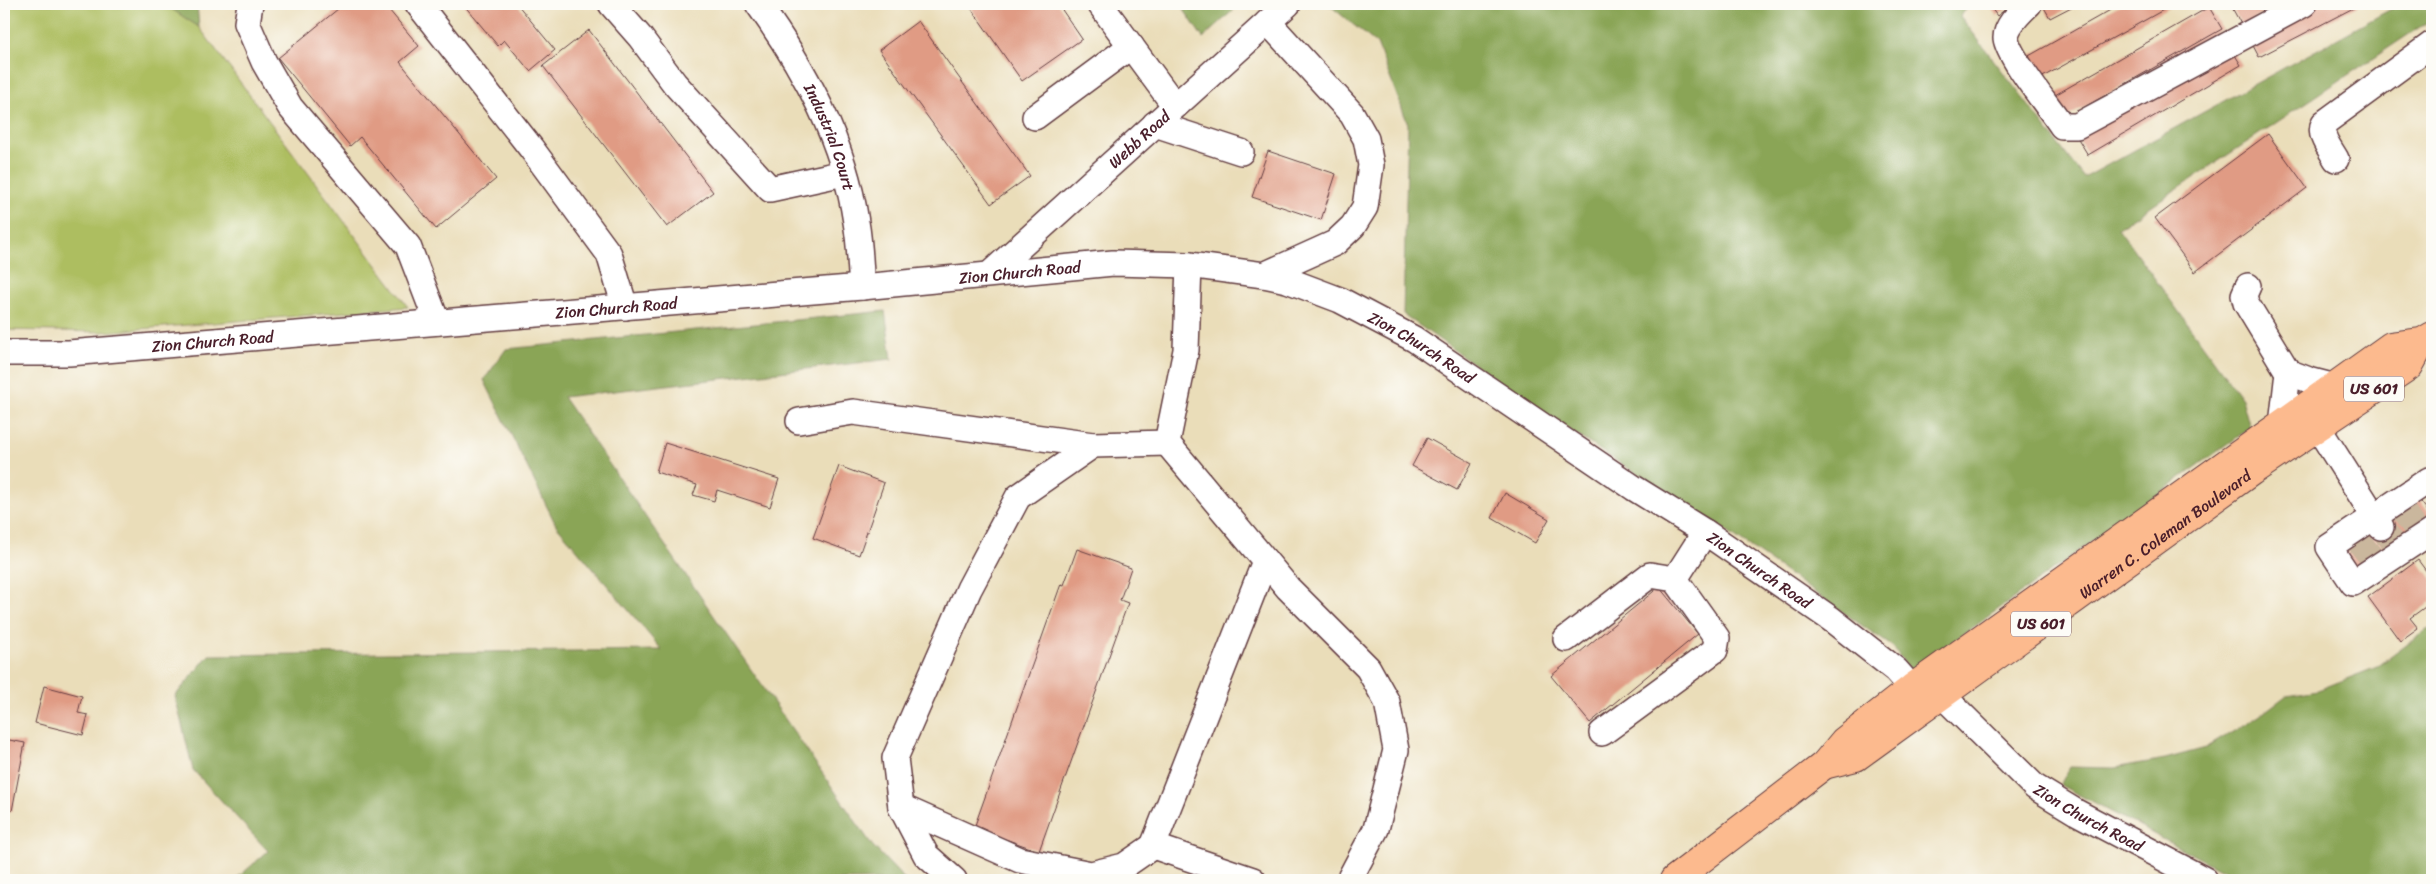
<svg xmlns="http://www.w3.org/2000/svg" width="2436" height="884" font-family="Sriracha,sans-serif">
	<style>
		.green { fill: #adbe61; stroke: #7c6e46 }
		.forest { fill: #8aa557; stroke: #6a6241 }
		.building { fill: #e09b84 }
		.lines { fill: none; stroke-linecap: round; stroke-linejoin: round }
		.minor-tunnel { stroke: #cab79d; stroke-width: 25; stroke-dasharray: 25 12; stroke-linecap: butt }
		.minor-casing { stroke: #623c40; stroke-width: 28 }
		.highway-casing { stroke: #623c40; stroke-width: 30 }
		.minor { stroke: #fff; stroke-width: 25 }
		.highway { stroke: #fcba8e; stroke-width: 28 }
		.labels { text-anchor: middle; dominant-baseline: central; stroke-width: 4.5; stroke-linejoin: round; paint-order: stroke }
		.shield { fill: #fdfcf7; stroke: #806168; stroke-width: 1 }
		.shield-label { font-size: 15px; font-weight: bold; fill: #4a1f2b }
		.street-label { font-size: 16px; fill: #4a1f2b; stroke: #fdfcf7 }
	</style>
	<rect width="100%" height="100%" fill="#fdfcf7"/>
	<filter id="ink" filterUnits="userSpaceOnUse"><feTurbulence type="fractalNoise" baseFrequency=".02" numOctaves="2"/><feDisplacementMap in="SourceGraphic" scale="10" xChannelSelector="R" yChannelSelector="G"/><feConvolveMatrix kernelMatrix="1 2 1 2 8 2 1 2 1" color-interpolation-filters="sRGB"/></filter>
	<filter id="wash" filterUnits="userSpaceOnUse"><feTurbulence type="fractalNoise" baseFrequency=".0096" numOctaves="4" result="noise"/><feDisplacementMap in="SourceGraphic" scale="20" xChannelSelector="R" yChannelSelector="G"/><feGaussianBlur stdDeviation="1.12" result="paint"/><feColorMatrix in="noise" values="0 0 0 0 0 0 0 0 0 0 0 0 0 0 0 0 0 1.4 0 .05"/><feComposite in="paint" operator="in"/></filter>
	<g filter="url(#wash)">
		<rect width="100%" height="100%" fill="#eaddb9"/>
		<path class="green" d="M4 4H164L199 27 408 307 103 332 4 330Z"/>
		<path class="forest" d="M164 4H197L199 27Z
			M1180 4H1240L1203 38Z
			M1328 4H1972L1960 16 2084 178 2400 4H2432V19L2118 228 2242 399 2250 428 1911 672 1893 647 1719 526 1559 424 1403 314 1408 124 1377 44Z
			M885 311 892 359 563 397 872 845 905 880H235L268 851 193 770 175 696 209 655 662 650 556 525 484 380 506 349Z
			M2432 626V880H2241L2060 785 2070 767 2114 768 2165 759 2206 748 2259 716 2287 695 2318 690 2377 667Z"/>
		<g id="blocks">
			<path class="building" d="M344 4H384L419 46 400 62 496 179 436 229 360 137 350 146 278 58Z
				M463 4H517L555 50 530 71 504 40 498 46Z
				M968 4H1058L1082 39 1022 81Z
				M1988 4H2012L1997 16Z
				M2042 4H2077L2050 18Z
				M2121 4H2174L2039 79 2027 57Z
				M2230 4H2281L2242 26Z
				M2314 4H2361L2259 57 2249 38Z
				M2209 7 2222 29 2067 117 2055 95Z
				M918 21 1030 176 991 204 879 50Z
				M589 30 713 192 667 227 543 66Z
				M2230 47 2241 65 2088 155 2077 137Z
				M2268 134 2307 188 2195 272 2155 218Z
				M1268 151 1336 174 1321 220 1252 197Z
				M1427 438 1472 463 1457 490 1412 466Z
				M665 443 779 479 770 507 717 490 714 501 693 495 697 485 656 472Z
				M839 466 884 483 859 555 813 538Z
				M1505 493 1549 519 1535 543 1492 518Z
				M2419 499 2432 517 2353 573 2341 555Z
				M1077 549 1131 568 1120 600 1128 603 1039 851 974 828 1061 584 1064 585Z
				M2418 560 2432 579V602L2410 618 2418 628 2400 641 2368 597Z
				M1659 587 1698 634 1590 723 1551 676Z
				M44 686 82 696 78 713 88 715 83 735 35 723Z
				M4 739 25 743 12 811 4 809Z"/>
		</g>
	</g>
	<g filter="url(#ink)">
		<use href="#blocks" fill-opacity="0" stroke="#623c40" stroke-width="1"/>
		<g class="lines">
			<path class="minor-tunnel" d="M2403 511 2416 529
				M2381 527 2394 544
				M2359 542 2373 559"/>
			<defs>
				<g id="minor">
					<path d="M250 4 247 23 264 62 290 107 408 246 437 322"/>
					<path d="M418 4 531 148 609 254 625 307"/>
					<path d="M611 4 640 37 675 84 770 189 844 173"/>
					<path id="s1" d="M758 4C805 69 844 141 856 222 860 243 860 265 862 287"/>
					<path d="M1100 4 1175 106"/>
					<path d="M2029 4C2021 12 2006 25 2006 38 2008 57 2050 108 2062 126H2077L2304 4"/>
					<path d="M1035 117 1131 46"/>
					<path d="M1155 124 1241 152"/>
					<path d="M2336 159C2330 148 2318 135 2324 123L2432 44"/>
					<path d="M1189 265 1186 350 1167 443 1288 588 1368 668 1387 702 1396 750 1376 829 1349 880"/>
					<path id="s2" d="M990 274 1288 4"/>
					<path d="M1264 275 1335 243 1353 226 1365 207 1371 165 1366 139 1352 114 1268 22"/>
					<path d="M2248 286 2244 295 2246 303 2288 372 2309 380 2336 387"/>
					<path id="s3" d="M4 353H69L862 287 1113 263 1189 265 1264 275 1287 280 1340 300 1414 339 1634 488 1708 534 1831 619 1896 670 1912 688"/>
					<path d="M799 421 853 412 1093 445"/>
					<path d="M2282 425 2288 372"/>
					<path d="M2317 426 2381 527"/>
					<path d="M2432 486 2429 480 2329 547 2353 583 2432 531"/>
					<path d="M1566 639 1650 575 1675 579"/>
					<path id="s4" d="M1943 696 2035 787 2076 812 2205 880"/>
					<path d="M1602 733 1715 650 1717 638 1675 579 1705 532"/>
					<path d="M901 807 1020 860 1091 874 1124 866 1153 846"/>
					<path d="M954 880 926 855 901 807 895 758 969 589 1018 497 1093 445 1167 443"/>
					<path d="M1253 880 1153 846 1265 561"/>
				</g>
				<g id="highway">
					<path id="s5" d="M1824 765 1856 757 2252 471 2409 366 2422 342"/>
					<path d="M1674 880 1824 765 1844 741 1912 688 2391 346 2422 342 2432 336"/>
				</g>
			</defs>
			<use href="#minor" class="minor-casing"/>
			<use href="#highway" class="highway-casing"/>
			<use href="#minor" class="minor"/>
			<use href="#highway" class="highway"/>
		</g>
	</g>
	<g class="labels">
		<g class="shield">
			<rect x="2344" y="376.5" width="60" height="25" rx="4"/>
			<rect x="2011" y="611.5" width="60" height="25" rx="4"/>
		</g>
		<g class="shield-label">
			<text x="2374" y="389">US 601</text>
			<text x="2041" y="624">US 601</text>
		</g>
		<g class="street-label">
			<text stroke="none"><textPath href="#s1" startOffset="152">Industrial Court</textPath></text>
			<text stroke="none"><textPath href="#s2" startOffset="201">Webb Road</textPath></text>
			<text stroke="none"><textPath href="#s3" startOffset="1019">Zion Church Road</textPath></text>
			<text stroke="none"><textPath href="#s3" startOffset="614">Zion Church Road</textPath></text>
			<text stroke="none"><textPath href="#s3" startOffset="209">Zion Church Road</textPath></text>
			<text stroke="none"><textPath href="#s3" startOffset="1439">Zion Church Road</textPath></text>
			<text stroke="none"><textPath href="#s5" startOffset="414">Warren C. Coleman Boulevard</textPath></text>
			<text stroke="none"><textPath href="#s3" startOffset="1844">Zion Church Road</textPath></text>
			<text stroke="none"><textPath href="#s4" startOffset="191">Zion Church Road</textPath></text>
		</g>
	</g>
	<rect width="2436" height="884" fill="none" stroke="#fdfcf7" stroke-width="20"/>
</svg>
